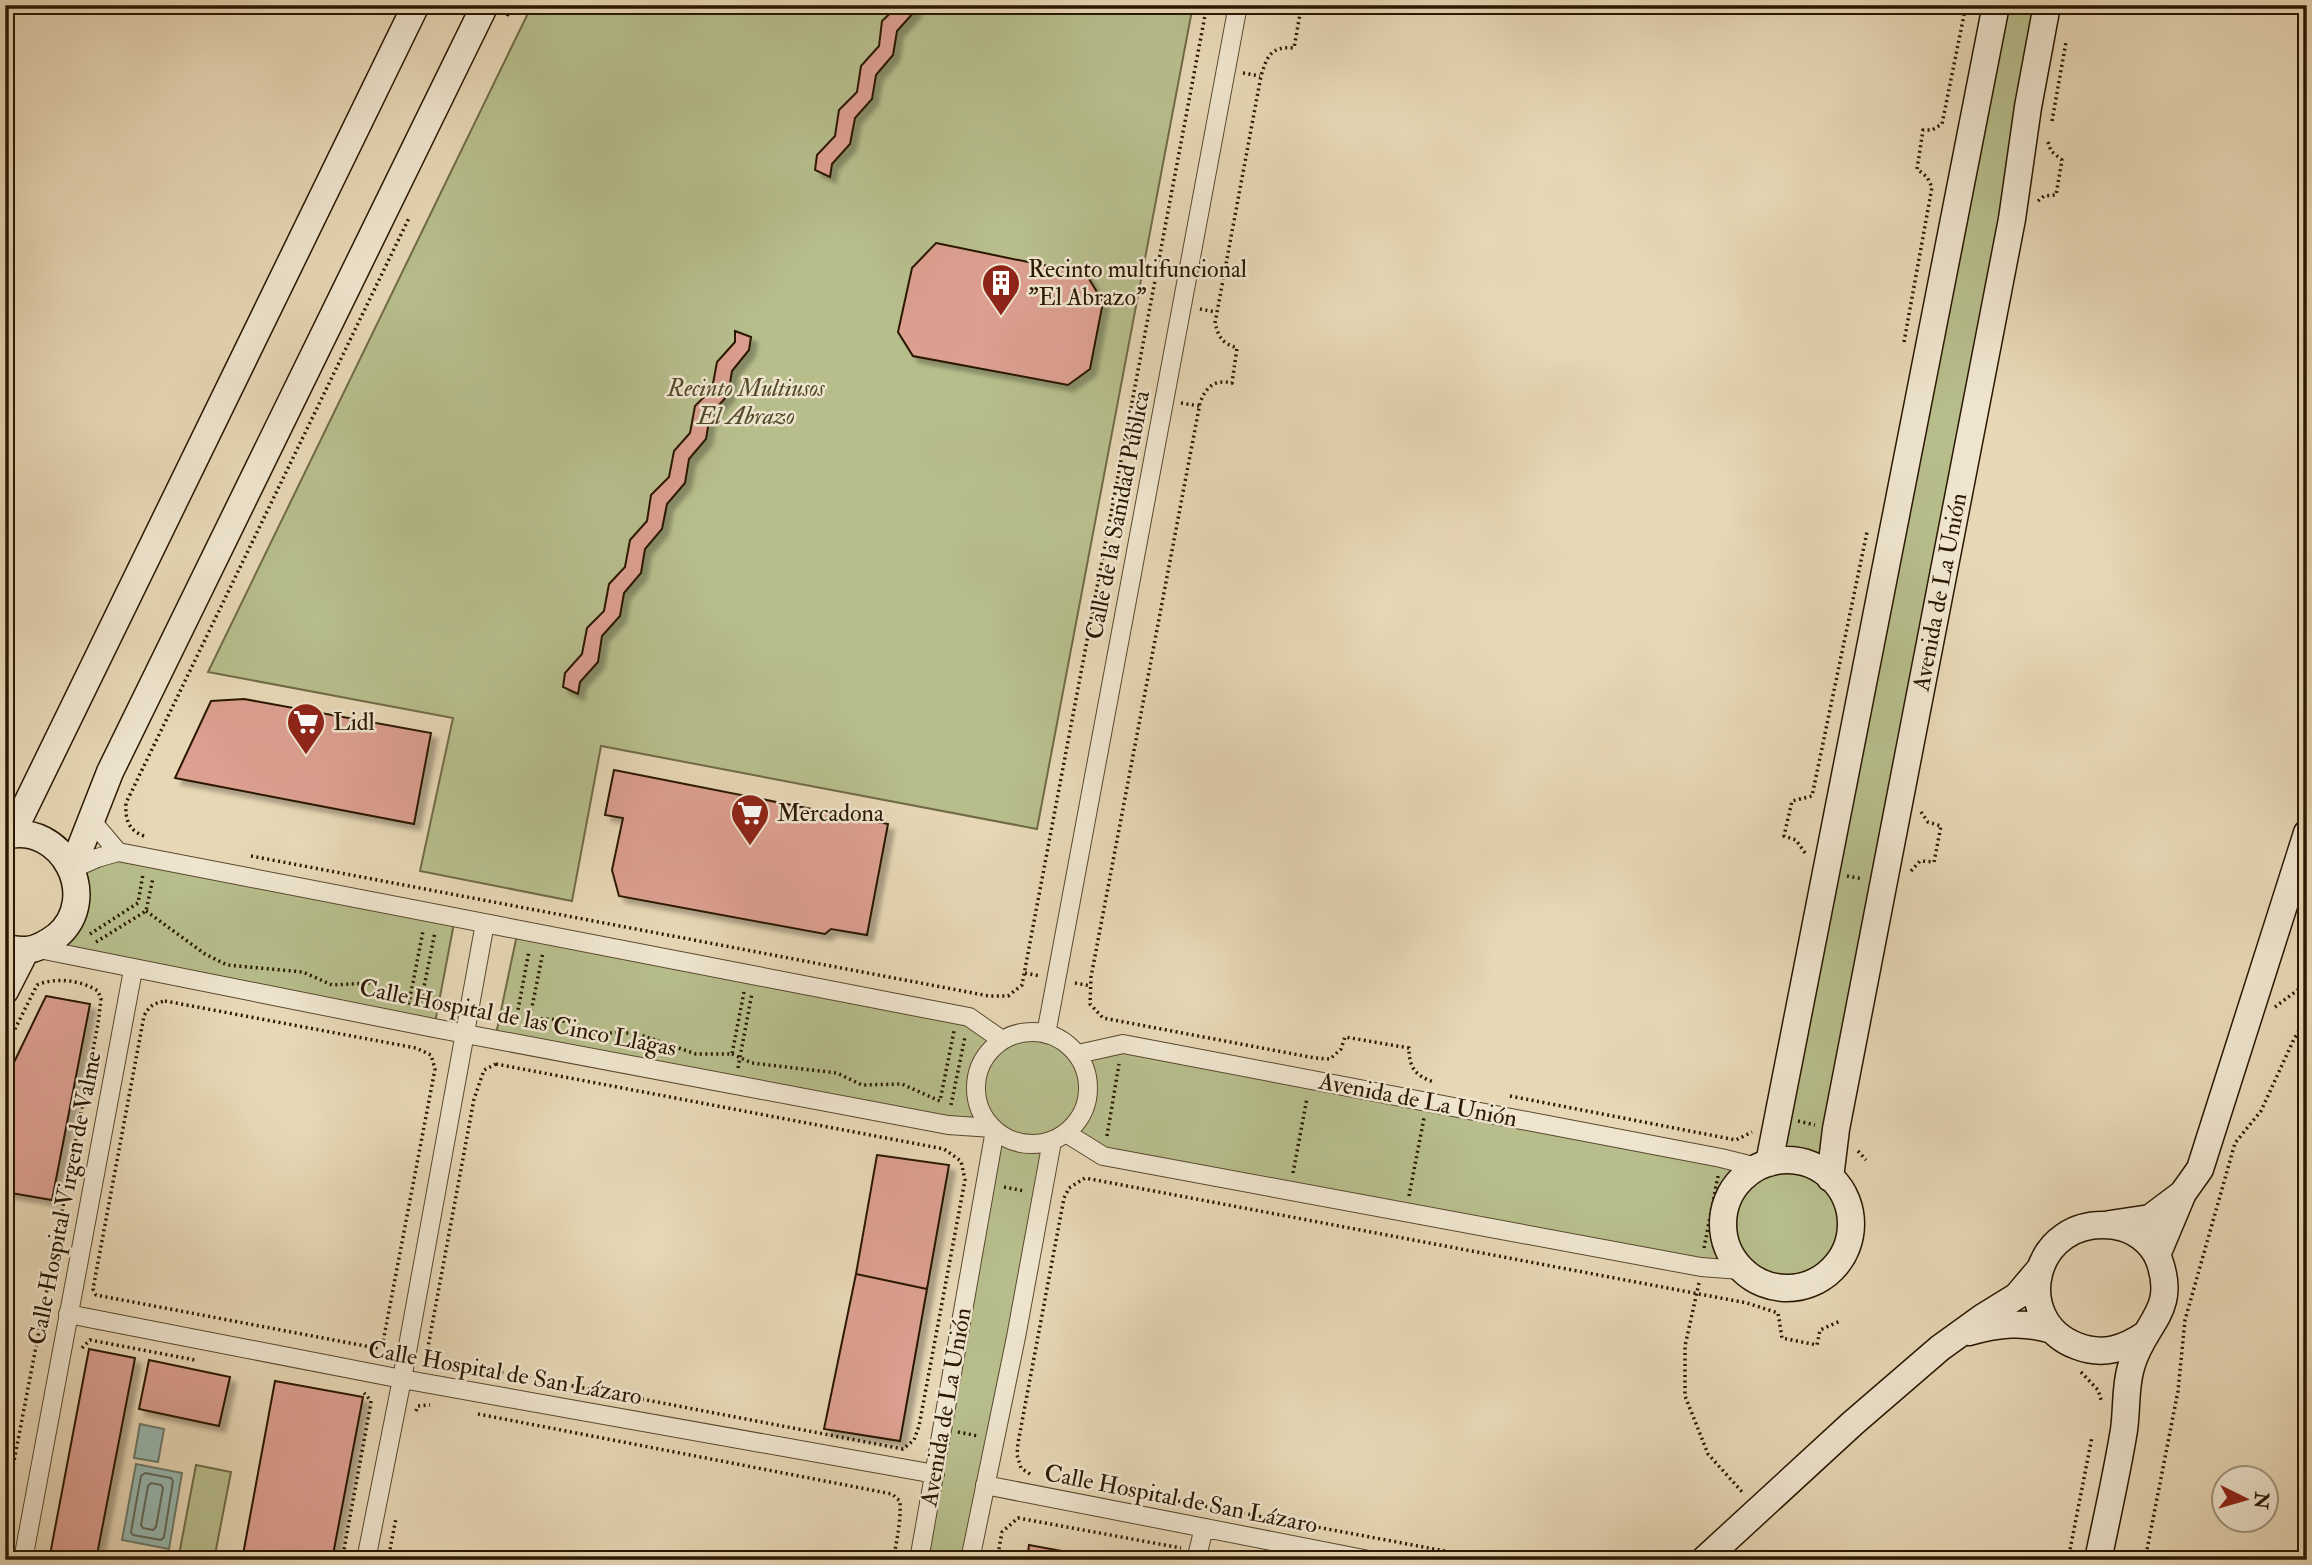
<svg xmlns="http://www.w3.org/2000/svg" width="2312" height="1565" font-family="'IM FELL Double Pica',serif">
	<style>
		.green { fill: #b7be8c; stroke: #706b46; stroke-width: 2 }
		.water { fill: #97b9b1; stroke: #6b796a; stroke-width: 2 }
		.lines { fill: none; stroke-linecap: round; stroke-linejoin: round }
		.shore { stroke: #606858; stroke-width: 2 }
		.building { fill: #dc9f90; stroke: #2a1800; stroke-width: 2; filter: url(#shadow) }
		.street-casing { stroke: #59482d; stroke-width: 20 }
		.secondary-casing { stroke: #2a1800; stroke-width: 29 }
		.path { stroke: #2a1800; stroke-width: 3.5; stroke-dasharray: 2 3.5; stroke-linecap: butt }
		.street { stroke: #efe5cf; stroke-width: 18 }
		.secondary { stroke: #efe5cf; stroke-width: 26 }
		.labels { text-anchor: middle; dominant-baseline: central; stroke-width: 5; stroke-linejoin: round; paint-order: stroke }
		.poi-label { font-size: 24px; fill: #2a1800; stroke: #efe5cf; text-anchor: start }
		.park-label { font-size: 24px; font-style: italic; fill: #544a2a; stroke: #efe5cf }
		.street-label { font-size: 24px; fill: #2a1800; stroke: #efe5cf }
	</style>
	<defs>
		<filter id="shadow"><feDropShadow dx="6" dy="6" stdDeviation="2" flood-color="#0004"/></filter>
	</defs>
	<rect width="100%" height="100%" fill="#e7d7b5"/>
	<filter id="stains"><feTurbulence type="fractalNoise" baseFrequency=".00286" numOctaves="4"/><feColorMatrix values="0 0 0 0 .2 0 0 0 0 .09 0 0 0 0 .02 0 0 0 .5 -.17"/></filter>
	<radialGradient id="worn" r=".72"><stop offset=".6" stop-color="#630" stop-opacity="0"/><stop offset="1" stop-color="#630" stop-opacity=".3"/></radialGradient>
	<path class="green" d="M532 5H1193L1037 829 601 746 572 901 420 871 453 718 208 672Z
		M1996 5H2047L1835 1181C1864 1222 1850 1278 1797 1287 1785 1289 1771 1288 1759 1283 1753 1280 1747 1274 1741 1270L1103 1156 1066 1133 1052 1141 970 1560H919L993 1128 495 1039 518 930 969 1017 1002 1040C1032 1027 1055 1030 1078 1054L1123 1044 1757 1167Z
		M118 852 455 918 434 1028 133 970 50 942 62 931 72 869Z
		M196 1465 231 1472 214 1560H178Z"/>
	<path class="water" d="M140 1424 164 1429 158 1462 134 1458Z
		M136 1464 182 1473 169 1549 122 1540Z"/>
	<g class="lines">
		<path class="shore" d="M145 1473 171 1478 173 1481 164 1537 161 1540 133 1535 131 1532 141 1476Z
			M151 1483 161 1485 163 1488 156 1527 153 1530 143 1528 141 1525 148 1486Z"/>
	</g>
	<path class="building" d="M899 5H916L915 11 897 31 893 55 876 75 872 99 855 118 850 144 832 164 830 177 815 170 817 155 835 136 839 110 857 92 861 66 879 46 882 21Z
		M936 243 1086 274 1103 302 1090 369 1068 385 913 356 898 332 912 268Z
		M735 331 751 337 749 350 732 371 728 395 710 415 706 439 689 459 685 483 667 504 662 529 645 549 641 573 624 593 620 616 602 636 598 662 580 682 578 694 563 687 565 673 582 654 587 628 604 611 609 584 625 567 630 540 647 521 651 495 669 477 674 451 690 433 695 406 712 389 717 362 735 342Z
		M244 699 431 733 414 824 175 778 211 701Z
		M614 770 888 824 867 935 831 929 825 934 619 896 612 870 623 818 605 815Z
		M46 996 90 1004 52 1200 5 1192V1081Z
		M877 1155 949 1165 927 1289 856 1274Z
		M856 1274 927 1289 900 1441 824 1429Z
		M89 1349 135 1358 96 1560H49Z
		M149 1360 230 1377 219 1426 139 1409Z
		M275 1381 363 1397 332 1560H242Z
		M1029 1545 1111 1560H1027Z"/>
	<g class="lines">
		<defs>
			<path id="street" d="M91 820 118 852 969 1017 1002 1040
				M72 869 97 858 118 852
				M34 948 434 1028 948 1125 993 1128
				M976 1088a56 56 0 1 1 112 0a56 56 0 1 1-112 0Z
				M1046 1034 1238 5
				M1078 1054 1123 1044 1721 1158 1757 1167
				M1066 1133 1103 1156 1701 1267 1741 1270
				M68 1314 402 1379 935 1474
				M985 1485 1369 1560
				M23 1560 133 970
				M366 1560 402 1379 485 923
				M919 1560 995 1130
				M970 1560 1016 1337 1052 1141
				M1196 1560 1204 1528"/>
			<path id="secondary" d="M12 834 416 5
				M5 836C62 821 102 898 57 936 49 942 38 949 27 950 20 950 12 949 5 948
				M72 869 110 772 485 5
				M5 991 26 950
				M1723 1224a64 64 0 1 1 128 0a64 64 0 1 1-128 0Z
				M1769 1163 1996 5
				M1830 1178 1836 1129 2012 219 2028 107 2047 5
				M2110 1224 2150 1218 2182 1194
				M2157 1255 2183 1193 2200 1169 2307 833
				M1969 1332C1998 1324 2023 1321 2052 1330
				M1704 1560 1853 1423 1940 1348 1983 1317 2017 1296 2039 1270
				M2098 1560C2107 1517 2117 1473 2124 1430 2127 1409 2125 1387 2131 1367 2143 1323 2178 1312 2159 1260 2152 1242 2133 1228 2115 1226 2032 1214 2009 1321 2077 1346 2103 1356 2124 1349 2146 1334"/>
		</defs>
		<use href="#street" class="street-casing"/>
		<use href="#secondary" class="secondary-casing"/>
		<path class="path" d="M1283 5 1300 14 1294 48C1271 46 1267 56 1261 76L1215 323C1219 338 1222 343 1237 348L1232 383C1214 379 1206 387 1200 403L1091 977 1090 1004 1103 1018 1315 1058 1330 1059 1341 1049 1345 1037 1409 1048C1409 1067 1415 1076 1434 1082
			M507 16 513 5
			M1243 73 1260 76
			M2052 121 2066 42
			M2038 201 2044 196 2056 195 2062 160 2051 151 2048 142
			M1200 309 1216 312
			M1904 342 1932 187 1927 177 1917 169 1923 130H1932L1942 124 1966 5
			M1181 403 1199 406
			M144 836C128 830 125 819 126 803L409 218
			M1805 853 1796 840 1784 836 1792 801 1812 796 1867 532
			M251 856 989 996H1008L1022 985 1207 5
			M1911 871 1920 861 1934 862 1941 826 1928 822 1921 812
			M1847 876 1863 879
			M146 911 205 954 227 965 303 972 332 985 369 983 409 1003 423 931
			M90 934 138 903 143 874
			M96 942 146 911 153 878
			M1025 973 1040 976
			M1075 983 1091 986
			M165 1001 416 1048 431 1055 435 1069 383 1342 376 1348 96 1295 93 1289 144 1016C149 1006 154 1003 165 1001Z
			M420 1007 435 932
			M2275 1007 2307 983
			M530 1018 561 1020 592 1033H635L696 1054H732L744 992
			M515 1026 529 951
			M528 1027 543 952
			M5 1049 37 985C55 977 81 980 98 991L101 999 98 1024 5 1508
			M732 1054 752 1063 837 1073 862 1085 902 1084 940 1101 954 1031
			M496 1064 944 1149 961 1161 965 1180 919 1426 914 1440 903 1449 887 1446 432 1359 428 1347 474 1099 484 1070Z
			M738 1068 752 993
			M1510 1096 1736 1140 1752 1132
			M951 1105 965 1037
			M1798 1121 1815 1125
			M1107 1136 1119 1064
			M1858 1151 1866 1160
			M1293 1173 1307 1098
			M1004 1187 1024 1191
			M1409 1196 1424 1118
			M1704 1248 1718 1176
			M1699 1283 1685 1346V1396L1708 1454 1744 1494
			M82 1348 90 1340 195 1360
			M2081 1372 2098 1390 2102 1403
			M416 1411 418 1406 430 1405
			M478 1414 892 1494 900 1501C901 1521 897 1540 893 1560
			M958 1432 978 1436
			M1030 1474 1021 1468 1017 1455 1018 1443 1064 1198 1069 1188 1085 1178 1747 1303 1778 1313 1782 1338 1817 1345 1820 1330 1840 1321
			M1151 1496 1493 1560
			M1216 1554 1244 1560
			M342 1560 370 1408 371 1401 364 1393
			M388 1560 396 1518
			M997 1560 1002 1532 1018 1518 1181 1548
			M2068 1560 2092 1437
			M2145 1560 2178 1391 2185 1320 2235 1143 2261 1111 2294 1039 2307 1018"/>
		<use href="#street" class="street"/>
		<use href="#secondary" class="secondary"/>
	</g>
	<defs>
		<symbol id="building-pin" viewBox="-11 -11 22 30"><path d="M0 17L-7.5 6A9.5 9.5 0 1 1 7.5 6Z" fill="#8f2418" stroke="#efe5cf"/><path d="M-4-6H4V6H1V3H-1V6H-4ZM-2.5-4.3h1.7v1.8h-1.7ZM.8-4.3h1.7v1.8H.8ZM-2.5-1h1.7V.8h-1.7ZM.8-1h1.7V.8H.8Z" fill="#fff"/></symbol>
		<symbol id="supermarket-pin" viewBox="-11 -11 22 30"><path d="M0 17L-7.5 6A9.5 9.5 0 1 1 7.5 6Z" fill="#8f2418" stroke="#efe5cf"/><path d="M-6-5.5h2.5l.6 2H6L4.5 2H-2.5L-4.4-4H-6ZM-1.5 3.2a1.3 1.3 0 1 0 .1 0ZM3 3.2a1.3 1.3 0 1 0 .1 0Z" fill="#fff"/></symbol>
	</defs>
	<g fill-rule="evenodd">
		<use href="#building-pin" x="979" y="261" width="44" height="60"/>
		<use href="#supermarket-pin" x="284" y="700" width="44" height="60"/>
		<use href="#supermarket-pin" x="728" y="791" width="44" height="60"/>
	</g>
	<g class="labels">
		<g class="poi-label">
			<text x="1028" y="269">Recinto multifuncional<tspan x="1028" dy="28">"El Abrazo"</tspan></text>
			<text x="333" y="722">Lidl</text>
			<text x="777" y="813">Mercadona</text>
		</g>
		<g class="park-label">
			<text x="746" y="388">Recinto Multiusos<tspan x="746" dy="28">El Abrazo</tspan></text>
		</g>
		<g class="street-label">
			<text transform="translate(1118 515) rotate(-79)">Calle de la Sanidad Pública</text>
			<text transform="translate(1940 592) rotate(-79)">Avenida de La Unión</text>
			<text transform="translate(518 1018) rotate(11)">Calle Hospital de las Cinco Llagas</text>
			<text transform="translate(1418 1100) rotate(11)">Avenida de La Unión</text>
			<text transform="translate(65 1198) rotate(-79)">Calle Hospital Virgen de Valme</text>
			<text transform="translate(505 1373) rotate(10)">Calle Hospital de San Lázaro</text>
			<text transform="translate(946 1407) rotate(-80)">Avenida de La Unión</text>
			<text transform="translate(1181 1499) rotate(11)">Calle Hospital de San Lázaro</text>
		</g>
	</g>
	<rect width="2312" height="1565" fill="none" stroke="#e7d7b5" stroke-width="28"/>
	<rect x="7" y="7" width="2298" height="1551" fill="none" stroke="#2a1800" stroke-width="3.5"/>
	<rect x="14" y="14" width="2284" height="1537" fill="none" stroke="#2a1800" stroke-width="2"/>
	<g transform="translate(2245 1499) rotate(95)"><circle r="33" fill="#efe5cf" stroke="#a0937c" stroke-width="2"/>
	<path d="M0-5L12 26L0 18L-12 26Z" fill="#8f2418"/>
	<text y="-10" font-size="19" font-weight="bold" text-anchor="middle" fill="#2a1800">N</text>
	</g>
	<rect width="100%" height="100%" filter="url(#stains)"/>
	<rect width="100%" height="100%" fill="url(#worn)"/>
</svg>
